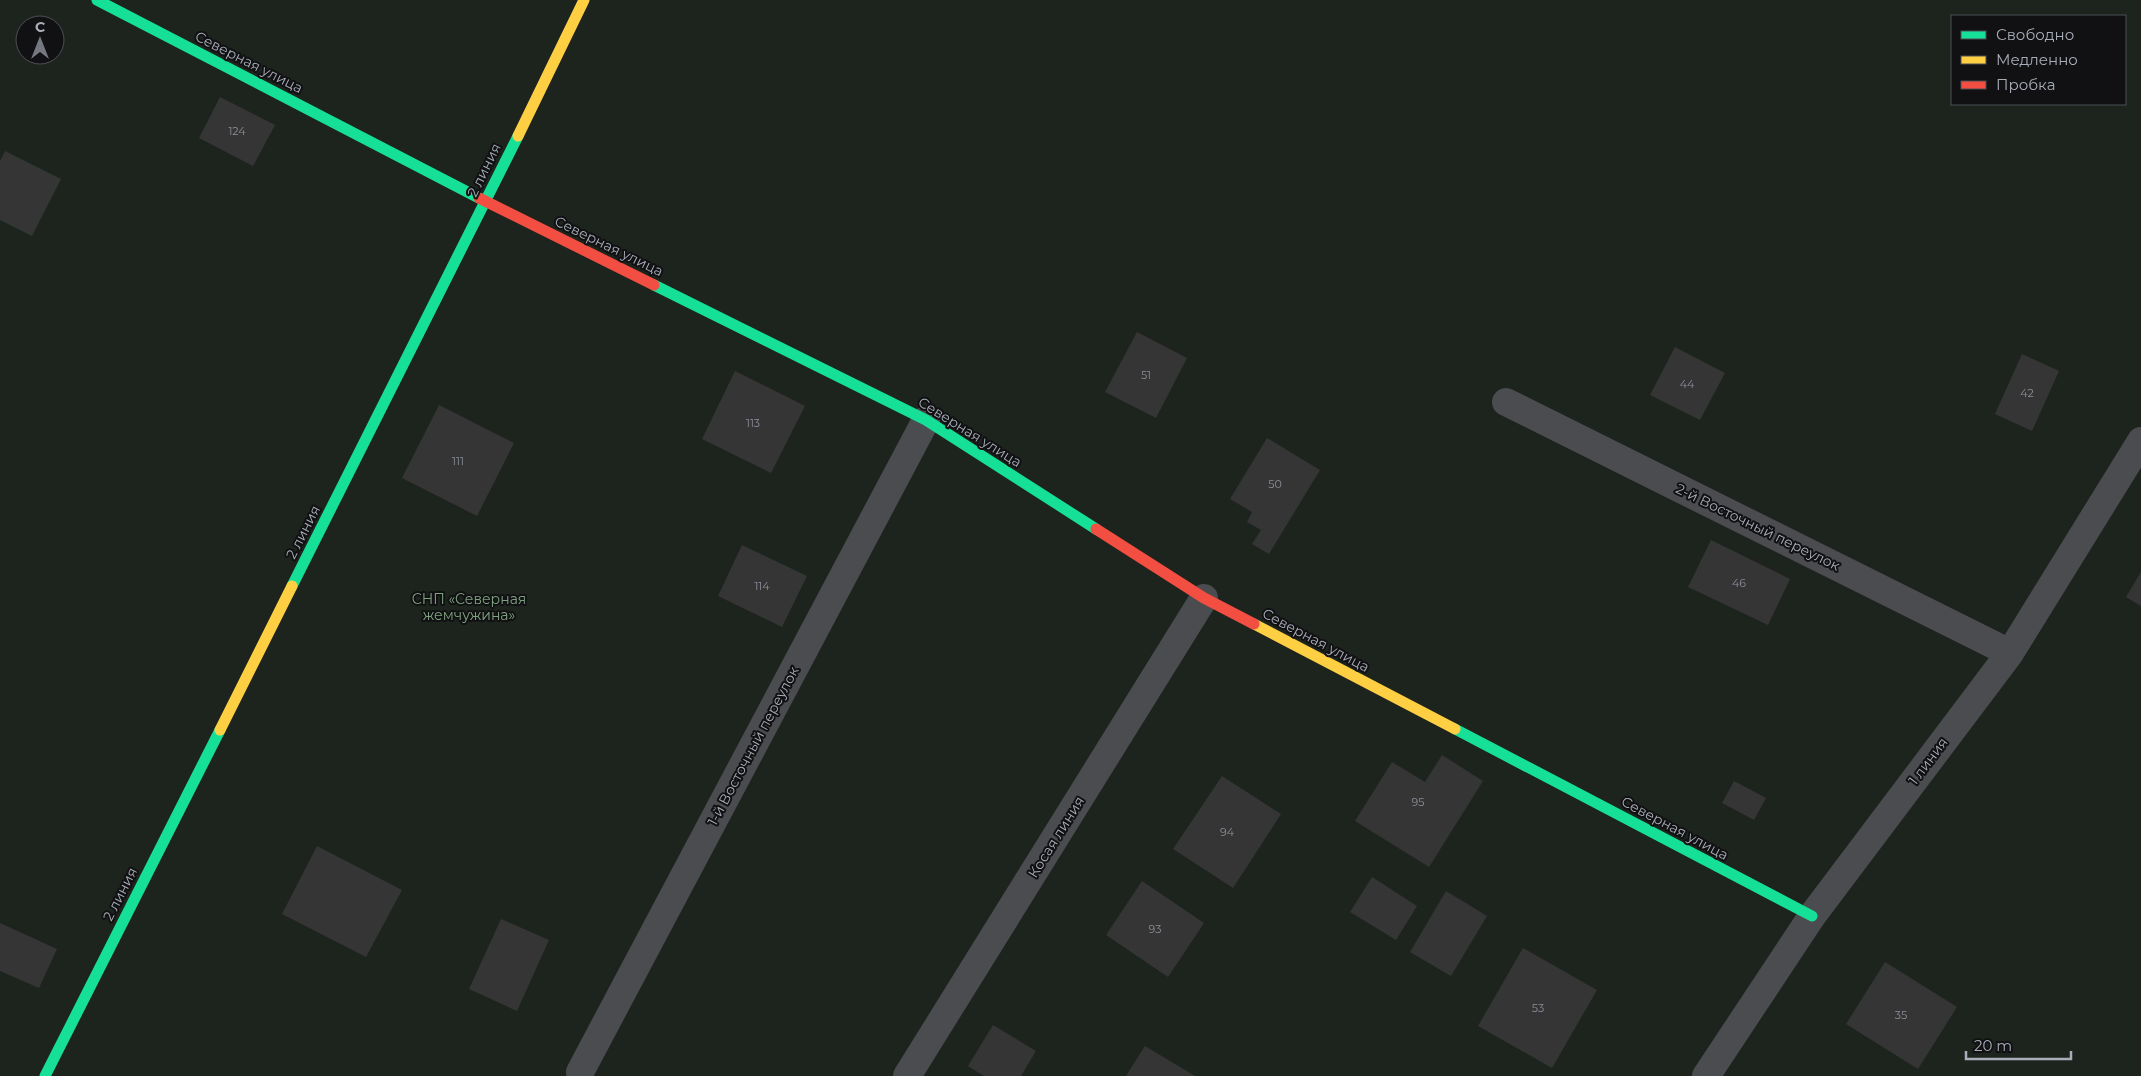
<svg xmlns="http://www.w3.org/2000/svg" width="2141" height="1076" font-family="Montserrat,sans-serif">
	<style>
		.green { fill: #1d241e; fill-rule: evenodd }
		.building { fill: #353536 }
		.lines { fill: none; stroke-linecap: round; stroke-linejoin: round }
		.street { stroke: #4b4c50; stroke-width: 28 }
		.fast { stroke: #16e098; stroke-width: 11 }
		.slow { stroke: #ffcf43; stroke-width: 11 }
		.jam { stroke: #f24e42; stroke-width: 11 }
		.labels { text-anchor: middle; dominant-baseline: central; stroke-width: 4; stroke-linejoin: round; paint-order: stroke }
		.number-label { font-size: 11px; fill: #8b8f98 }
		.street-label { font-size: 14px; fill: #a8adb8; stroke: #111113 }
		.park-label { font-size: 14px; fill: #7fa381; stroke: #111113 }
	</style>
	<rect width="100%" height="100%" fill="#171717"/>
	<path class="green" d="M0 0H2141V1076H0ZM1952 16H2125V104H1952ZM25 25H55V55H25Z"/>
	<path class="building" d="M220 97 275 125 253 166 199 138Z
		M5 151 61 179 32 236 0 220V161Z
		M1137 332 1187 358 1156 418 1105 392Z
		M1675 347 1725 373 1700 420 1650 395Z
		M2022 354 2059 371 2032 431 1995 414Z
		M735 371 805 406 771 473 702 439Z
		M439 405 514 443 477 516 402 478Z
		M1267 438 1320 470 1269 554 1252 544 1261 530 1247 522 1252 512 1230 499Z
		M1711 540 1790 579 1768 625 1688 587Z
		M742 545 807 576 782 627 718 596Z
		M2141 572V606L2126 597Z
		M1442 755 1483 781 1429 867 1355 821 1392 762 1425 782Z
		M1222 776 1281 814 1233 888 1173 849Z
		M1734 781 1766 798 1754 820 1722 803Z
		M317 846 402 890 366 957 282 914Z
		M1372 877 1417 906 1396 940 1350 912Z
		M1142 881 1204 923 1168 977 1106 935Z
		M1446 891 1487 916 1451 976 1410 952Z
		M501 919 549 940 517 1011 469 989Z
		M0 923 57 949 39 988 0 971Z
		M1523 948 1597 990 1552 1068 1478 1026Z
		M1885 962 1957 1007 1918 1069 1846 1024Z
		M993 1025 1036 1051 1021 1076H984L968 1066Z
		M1145 1046 1195 1076H1126Z"/>
	<g class="lines">
		<path class="street" d="M1506 402 2010 653
			M580 1072 926 420
			M907 1076 1204 598
			M1706 1076 1812 916 2010 653 2141 441"/>
		<path class="fast" d="M97 0 479 198
			M654 285 926 420 1096 529
			M292 586 518 136
			M1455 729 1812 916
			M45 1076 220 730"/>
		<path class="slow" d="M518 136 584 0
			M1254 624 1455 729
			M220 730 292 586"/>
		<path class="jam" d="M479 198 654 285
			M1096 529 1204 598 1254 624"/>
	</g>
	<g class="labels">
		<g class="number-label">
			<text x="237" y="131">124</text>
			<text x="1146" y="375">51</text>
			<text x="1687" y="384">44</text>
			<text x="2027" y="393">42</text>
			<text x="753" y="423">113</text>
			<text x="458" y="461">111</text>
			<text x="1275" y="484">50</text>
			<text x="1739" y="583">46</text>
			<text x="762" y="586">114</text>
			<text x="1418" y="802">95</text>
			<text x="1227" y="832">94</text>
			<text x="1155" y="929">93</text>
			<text x="1538" y="1008">53</text>
			<text x="1901" y="1015">35</text>
		</g>
		<g class="street-label">
			<text transform="translate(249 62) rotate(27)">Северная улица</text>
			<text transform="translate(484 170) rotate(-64)">2 линия</text>
			<text transform="translate(609 246) rotate(26)">Северная улица</text>
			<text transform="translate(970 432) rotate(32)">Северная улица</text>
			<text transform="translate(1758 527) rotate(26)">2-й Восточный переулок</text>
			<text transform="translate(303 532) rotate(-63)">2 линия</text>
			<text transform="translate(1316 640) rotate(28)">Северная улица</text>
			<text transform="translate(753 746) rotate(-62)">1-й Восточный переулок</text>
			<text transform="translate(1928 761) rotate(-53)">1 линия</text>
			<text transform="translate(1675 828) rotate(28)">Северная улица</text>
			<text transform="translate(1056 837) rotate(-58)">Косая линия</text>
			<text transform="translate(120 894) rotate(-63)">2 линия</text>
		</g>
		<g class="park-label">
			<text x="469" y="599">СНП «Северная<tspan x="469" dy="16">жемчужина»</tspan></text>
		</g>
	</g>
	<rect x="1951" y="15" width="175" height="90" fill="#111113" stroke="#4d4f55"/>
	<rect x="1961" y="31" width="25" height="8" fill="#16e098" stroke="#4d4f55"/>
	<text x="1996" y="40" font-size="15" fill="#a8adb8">Свободно</text>
	<rect x="1961" y="56" width="25" height="8" fill="#ffcf43" stroke="#4d4f55"/>
	<text x="1996" y="65" font-size="15" fill="#a8adb8">Медленно</text>
	<rect x="1961" y="81" width="25" height="8" fill="#f24e42" stroke="#4d4f55"/>
	<text x="1996" y="90" font-size="15" fill="#a8adb8">Пробка</text>
	<g transform="translate(40 40)"><circle r="24" fill="#111113" stroke="#4d4f55"/>
	<path d="M0-4L9 19L0 12L-9 19Z" fill="#757880"/>
	<text y="-8" font-size="14" font-weight="bold" text-anchor="middle" fill="#a8adb8">С</text>
	</g>
	<path d="M1966 1051v8h105v-8" fill="none" stroke="#a8adb8" stroke-width="2.5"/>
	<text x="1974" y="1051" font-size="15" fill="#a8adb8" stroke="#111113" stroke-width="4" paint-order="stroke">20 m</text>
</svg>
